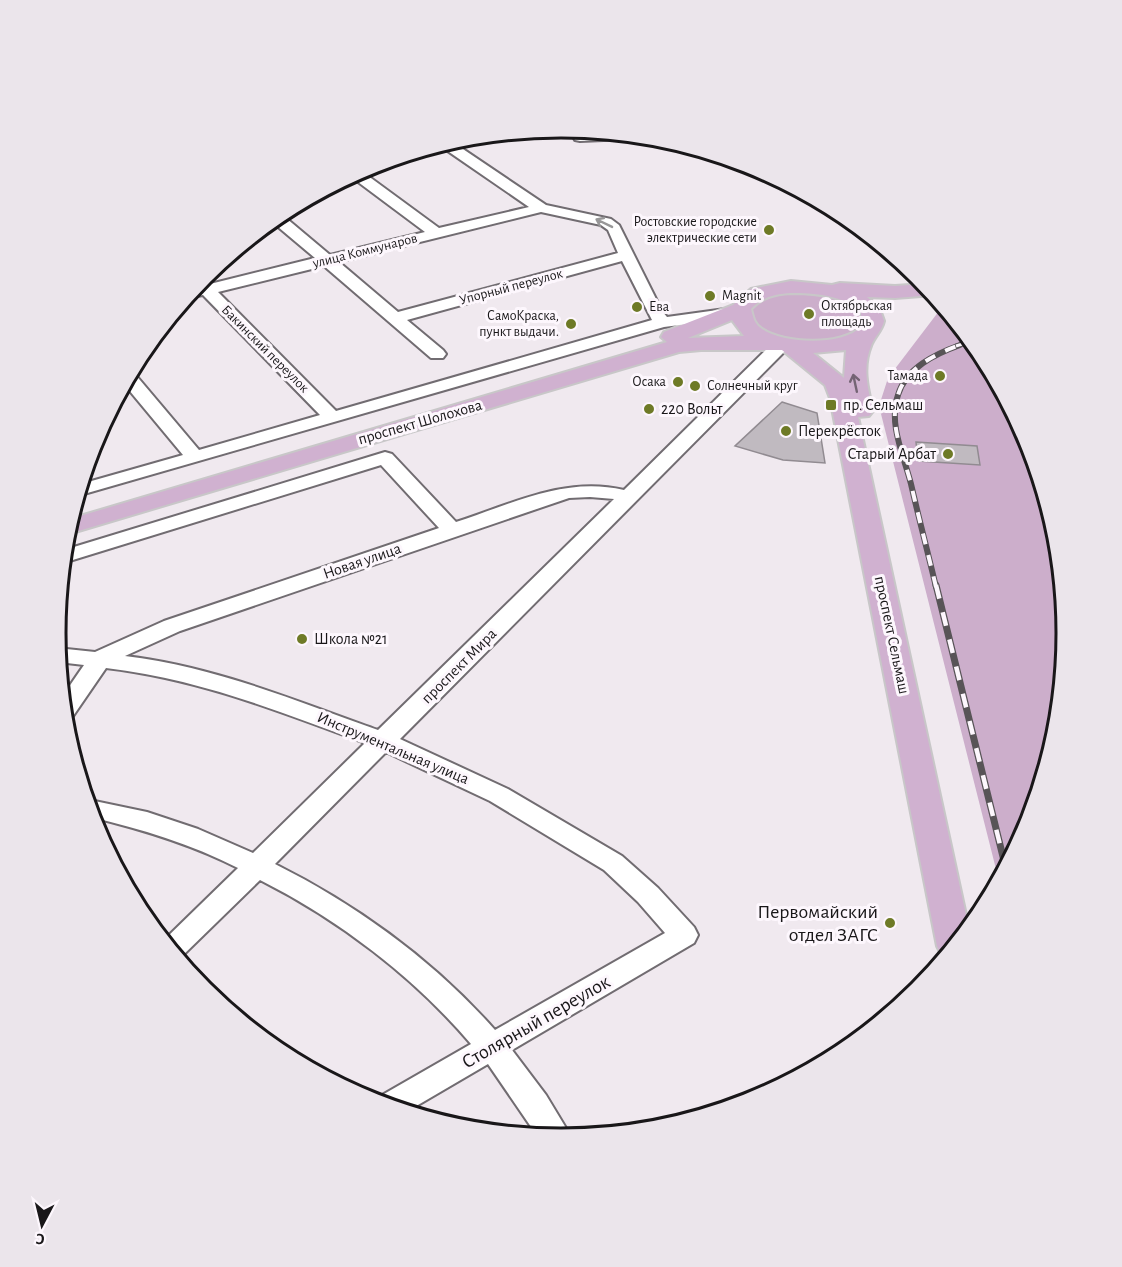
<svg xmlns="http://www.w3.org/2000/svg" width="1122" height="1267" font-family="'Alegreya Sans',sans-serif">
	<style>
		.green { fill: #ccaecb }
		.building { fill: #c0bac0; stroke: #918b91; stroke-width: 1.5 }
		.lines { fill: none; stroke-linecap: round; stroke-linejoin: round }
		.minor-casing { stroke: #716c71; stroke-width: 4 }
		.major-casing { stroke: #c8c7c8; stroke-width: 4 }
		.minor { fill: #fff; fill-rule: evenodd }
		.major { fill: #d0b1d0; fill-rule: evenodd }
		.rail-far2-casing { stroke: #585457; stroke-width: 4.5 }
		.rail-far1-casing { stroke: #585457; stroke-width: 6 }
		.rail-casing { stroke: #585457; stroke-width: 7 }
		.rail-far2 { stroke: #fdf7fd; stroke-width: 3; stroke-dasharray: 9; stroke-linecap: butt }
		.rail-far1 { stroke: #fdf7fd; stroke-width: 4; stroke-dasharray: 11; stroke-linecap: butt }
		.rail { stroke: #fdf7fd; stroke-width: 4.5; stroke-dasharray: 14; stroke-linecap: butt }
		.oneway { stroke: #989798 }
		.oneway2 { stroke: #746474 }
		.poi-dot { fill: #6e7a26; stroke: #fdf7fd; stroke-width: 2 }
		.labels { text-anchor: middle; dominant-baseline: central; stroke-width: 6; stroke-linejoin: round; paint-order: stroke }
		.far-poi-label { font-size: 14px; fill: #191719; stroke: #fdf7fd; text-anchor: end }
		.far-street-label { font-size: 14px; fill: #191719; stroke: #fdf7fd }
		.poi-label { font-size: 16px; fill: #191719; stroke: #fdf7fd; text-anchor: start }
		.street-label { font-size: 16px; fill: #191719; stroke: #fdf7fd }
		.near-poi-label { font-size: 20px; fill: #191719; stroke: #fdf7fd; text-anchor: end }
		.near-street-label { font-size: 20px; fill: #191719; stroke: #fdf7fd }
		.rim { fill: none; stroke: #191719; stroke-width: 3 }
	</style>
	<rect width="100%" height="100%" fill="#f0e9ef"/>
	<path class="green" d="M790 292C808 292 854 295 861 316 863 323 859 328 854 332 831 349 761 345 751 313 758 297 774 295 790 292Z
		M946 310 981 353 1028 440 1057 535 1066 633 1057 732 1028 827 999 881 879 406 888 378 939 311Z"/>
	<path class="building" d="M782 402 817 413 825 463 783 460 735 446Z
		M916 442 977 446 980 465 918 461Z"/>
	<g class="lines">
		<defs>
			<path id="minor" d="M569 129 583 130 585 133 634 135 627 139 580 141 575 140Z
				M451 141 546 205 611 219 619 225 662 311 667 317 725 309 733 314 725 319 664 327 77 496 81 484 183 455 124 384 130 372 134 373 199 450 320 415 203 295 186 298 202 278 210 284 315 258 271 221 280 213 330 255 425 232 350 176 360 170 439 228 529 207 439 145ZM541 212 601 225 608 230 618 253 398 312 339 262ZM622 261 652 320 336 411 218 292 324 266 431 358H443L446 354 443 350 407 320Z
				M782 339 788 340 791 344 788 348 400 739 508 789 622 856 658 888 694 927 698 935 694 943 512 1050 546 1095 572 1138 538 1137 488 1064 406 1112 375 1103 377 1098 471 1044C413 976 339 920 260 880L178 960 163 941 238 868C191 844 141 829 91 817L85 799 147 812 198 829 253 853 365 743C278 711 199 679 106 668L71 719 64 721 62 697 84 665 58 662 57 648 95 652 164 621 439 528 381 465 63 563 64 550 385 452 392 454 456 522C512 504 565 476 624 490L776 340ZM590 497 614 499 378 730C296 701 213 666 125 656L180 631 569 498ZM386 752 490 801 604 870 638 902 665 933 495 1030C434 961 357 905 275 864Z"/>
			<path id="major" d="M791 281 832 285 840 283 895 286 925 284 934 295 895 298 867 297 879 307 884 321C882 331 874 337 871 346 862 368 868 389 873 411L869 416 858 417 969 929 946 957 942 956 937 946 830 398 825 385 782 350H701L679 352 65 535 70 519 667 342 661 337 664 332 733 305 751 289ZM791 293C813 293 846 295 861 313V327C842 346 784 344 762 329 754 324 753 317 751 309 762 297 775 294 791 293ZM732 320 744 336 688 338ZM846 350 844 378 813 353Z"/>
		</defs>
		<use href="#minor" class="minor-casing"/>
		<use href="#major" class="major-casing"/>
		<use href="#minor" class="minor"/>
		<use href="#major" class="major"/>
		<defs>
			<path id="rail-far2" d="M956 346 972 341"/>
			<path id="rail-far1" d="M936 587C928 553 919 519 911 484 904 456 888 424 898 395 906 368 935 354 960 345"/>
			<path id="rail" d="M936 585 1006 869"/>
		</defs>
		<use href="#rail-far2" class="rail-far2-casing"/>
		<use href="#rail-far1" class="rail-far1-casing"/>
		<use href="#rail" class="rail-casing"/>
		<use href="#rail-far2" class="rail-far2"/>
		<use href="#rail-far1" class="rail-far1"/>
		<use href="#rail" class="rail"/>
	</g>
	<defs><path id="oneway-shaft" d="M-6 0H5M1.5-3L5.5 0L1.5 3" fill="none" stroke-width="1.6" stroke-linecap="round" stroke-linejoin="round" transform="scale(1.5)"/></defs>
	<use class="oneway" href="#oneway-shaft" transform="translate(604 223) rotate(-154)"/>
	<use class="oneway2" href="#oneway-shaft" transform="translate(855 383) rotate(-102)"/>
	<g class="poi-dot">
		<circle cx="769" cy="230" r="6"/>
		<circle cx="710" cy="296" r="6"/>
		<circle cx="637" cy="307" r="6"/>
		<circle cx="809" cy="314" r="6"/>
		<circle cx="571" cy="324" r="6"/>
		<circle cx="940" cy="376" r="6"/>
		<circle cx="678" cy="382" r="6"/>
		<circle cx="695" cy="386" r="6"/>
		<rect x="825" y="399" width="12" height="12" rx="3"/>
		<circle cx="649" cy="409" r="6"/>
		<circle cx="786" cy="431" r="6"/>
		<circle cx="948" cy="454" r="6"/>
		<circle cx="302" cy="639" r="6"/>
		<circle cx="890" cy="923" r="6"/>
	</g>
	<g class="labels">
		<g class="far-poi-label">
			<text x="757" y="222">Ростовские городские<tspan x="757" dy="16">электрические сети</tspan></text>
			<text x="722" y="296" text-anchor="start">Magnit</text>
			<text x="821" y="306" text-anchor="start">Октябрьская<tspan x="821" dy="16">площадь</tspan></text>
			<text x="649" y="307" text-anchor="start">Ева</text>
			<text x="559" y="316">СамоКраска,<tspan x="559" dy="16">пункт выдачи.</tspan></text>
			<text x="928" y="376">Тамада</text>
			<text x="666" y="382">Осака</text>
			<text x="707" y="386" text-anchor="start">Солнечный круг</text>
		</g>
		<g class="far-street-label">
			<text transform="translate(365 251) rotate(-14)">улица Коммунаров</text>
			<text transform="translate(511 287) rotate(-15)">Упорный переулок</text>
			<text transform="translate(265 349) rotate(45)">Бакинский переулок</text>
		</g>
		<g class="poi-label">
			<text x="843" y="405">пр. Сельмаш</text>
			<text x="661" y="409">220 Вольт</text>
			<text x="798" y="431">Перекрёсток</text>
			<text x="936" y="454" text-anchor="end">Старый Арбат</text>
			<text x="314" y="639">Школа №21</text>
		</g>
		<g class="street-label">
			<text transform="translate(420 422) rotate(-16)">проспект Шолохова</text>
			<text transform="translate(362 561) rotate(-19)">Новая улица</text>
			<text transform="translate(892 635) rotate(78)">проспект Сельмаш</text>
			<text transform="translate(459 666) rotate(-45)">проспект Мира</text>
			<text transform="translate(393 748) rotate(23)">Инструментальная улица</text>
		</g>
		<g class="near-poi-label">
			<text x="878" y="912">Первомайский<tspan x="878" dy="23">отдел ЗАГС</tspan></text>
		</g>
		<g class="near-street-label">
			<text transform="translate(536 1022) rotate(-30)">Столярный переулок</text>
		</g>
	</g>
	<path d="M0 0H1122V1267H0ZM66 633a495 495 0 1 1 990 0a495 495 0 1 1-990 0Z" fill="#ebe5eb" fill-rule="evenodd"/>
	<path class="rim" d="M66 633a495 495 0 1 1 990 0a495 495 0 1 1-990 0Z"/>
	<g transform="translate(42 1225) rotate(187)" stroke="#fdf7fd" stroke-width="4.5" paint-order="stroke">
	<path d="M0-4.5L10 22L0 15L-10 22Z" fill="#191719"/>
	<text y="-9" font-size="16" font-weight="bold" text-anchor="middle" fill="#191719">С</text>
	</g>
</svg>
